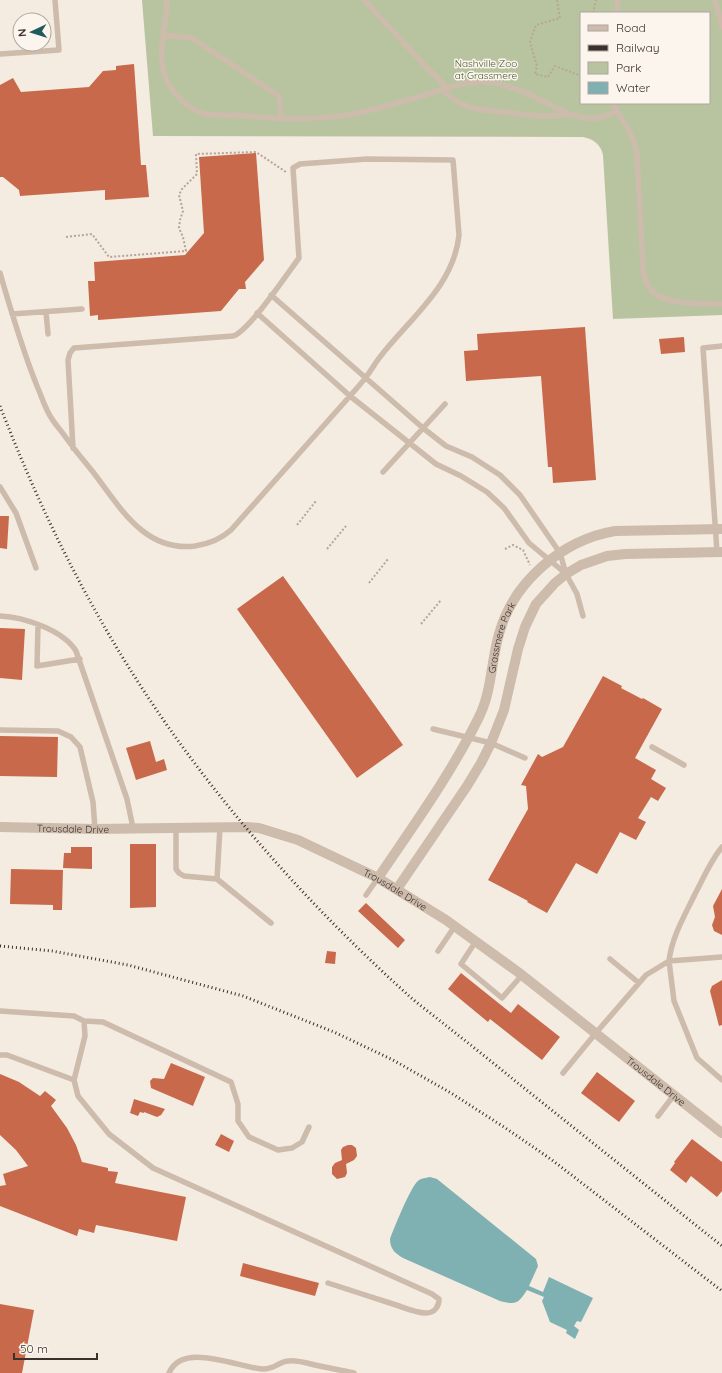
<svg xmlns="http://www.w3.org/2000/svg" width="722" height="1373" font-family="Quicksand,sans-serif">
	<style>
		.green { fill: #b8c4a0; fill-rule: evenodd }
		.water { fill: #7fb0b2 }
		.building { fill: #c8694b }
		.lines { fill: none; stroke-linecap: round; stroke-linejoin: round }
		.path { stroke: #b9a596; stroke-width: 2; stroke-dasharray: 2 2; stroke-linecap: butt }
		.service { stroke: #cdbbac; stroke-width: 5.5 }
		.minor { stroke: #cdbbac; stroke-width: 10 }
		.tertiary { stroke: #cdbbac; stroke-width: 10 }
		.rail { stroke: #3b302b; stroke-width: 3; stroke-dasharray: 1 3; stroke-linecap: butt }
		.labels { text-anchor: middle; dominant-baseline: central; stroke-width: 3; stroke-linejoin: round; paint-order: stroke }
		.park-label { font-size: 10px; fill: #4a5a2e; stroke: #fbf5ee }
		.street-label { font-size: 10px; fill: #3b302b; stroke: #fbf5ee }
	</style>
	<rect width="100%" height="100%" fill="#f4ebe1"/>
	<path class="green" d="M142 0H722V315L613 319 603 155C601 145 594 139 583 137L153 136ZM581 13H709V103H581Z"/>
	<path class="water" d="M430 1177 437 1179 536 1259 538 1266 529 1286 543 1292 549 1277 593 1298 581 1322 577 1321 574 1326 579 1330 575 1339 566 1333 567 1330 550 1322 542 1301 544 1297 527 1290C518 1304 516 1305 500 1301L403 1258C395 1253 390 1249 390 1239 394 1228 411 1186 418 1181 421 1178 426 1178 430 1177Z"/>
	<path class="building" d="M134 64 141 165H146L149 197 105 200V190L20 196 19 190 3 177H0V85L13 78 21 92 89 87 103 71 116 70V66Z
		M256 153 264 260 245 282 246 289H239L221 311 98 320V315L90 316 88 281H95L94 262 185 255 204 233 199 157Z
		M585 327 596 480 553 483 552 467H548L541 376 466 381 464 351 478 350 477 334Z
		M684 337 685 352 661 354 659 339Z
		M0 516H9L7 549 0 548Z
		M283 576 403 745 357 778 237 609Z
		M0 628 25 629 22 680 0 678Z
		M603 676 622 686 621 688 642 699 643 698 662 709 635 758 656 770 651 779 666 788 658 801 651 797 638 818 646 822 636 840 620 832 597 874 576 863 547 913 527 902 528 901 488 880 528 809 526 786 521 785 538 754 542 757 563 747Z
		M0 736 58 737 57 777 0 776Z
		M150 741 156 762 164 759 167 770 136 780 126 748Z
		M130 844H156V907L130 908Z
		M71 847H92V869L63 868 64 853H71Z
		M11 869 63 870 62 910H53V905L10 904Z
		M722 889V935L714 931 712 925 715 917 713 906Z
		M366 903 405 940 398 948 358 911Z
		M327 951 336 952 335 964 325 963Z
		M461 973 511 1013 518 1004 560 1037 542 1060 490 1019 488 1022 448 989Z
		M722 980V1025L719 1026 710 991 712 986Z
		M171 1063 205 1077 193 1106 151 1088 150 1081 153 1078 164 1079Z
		M597 1072 635 1101 619 1122 581 1093Z
		M0 1074 19 1082 40 1096 45 1091 56 1100 51 1106 67 1128 76 1145 82 1162 108 1168V1171L118 1172 115 1183 186 1197 177 1241 96 1225 94 1233 79 1229 77 1236 0 1206V1186L6 1185 3 1174 28 1166 16 1150 0 1135Z
		M134 1099 165 1109 161 1115 157 1117 144 1112V1113L140 1112 138 1116 130 1113Z
		M221 1134 234 1141 229 1152 215 1145Z
		M692 1139 722 1162V1191L717 1197 691 1176 686 1183 670 1170 675 1163 674 1162Z
		M348 1145H352L356 1148 357 1156 354 1160 346 1164 347 1173 345 1177 337 1179 332 1174V1167L335 1163 342 1160 341 1150 343 1147Z
		M243 1263 319 1283 315 1296 240 1276Z
		M0 1304 34 1310 22 1373H0Z"/>
	<g class="lines">
		<path class="path" d="M557 0 560 18 536 25 530 42 537 66 535 74 548 77 555 66 581 76V56
			M593 13 596 0
			M66 237 92 234 109 257 186 251 183 237 179 228 180 220 183 211 179 195 182 189 197 174 196 154 256 152 286 172
			M297 525 316 501
			M327 549 346 526
			M505 549 513 545 523 550 530 565
			M369 583 388 559
			M421 624 441 600"/>
		<path class="service" d="M167 0C167 23 158 46 163 69 167 87 182 105 199 112 210 117 223 115 235 115 247 116 259 117 271 118 297 120 333 118 358 113 382 108 405 101 428 94 446 88 466 81 485 82 500 83 517 89 531 95 552 105 577 123 602 117 607 116 611 113 616 112
			M364 0 429 70 448 88
			M715 0 722 27
			M617 13 618 0
			M163 35 192 38 279 96 281 118
			M0 54 59 50 55 0
			M441 90 458 102 469 107 484 110 542 116 569 115
			M613 103C617 114 624 122 629 131 633 138 635 145 637 153L643 270C645 277 646 285 651 290 666 306 701 303 722 304
			M0 273C11 311 22 349 37 386 41 395 44 405 49 414 52 420 57 426 61 431 71 445 82 459 93 472 120 507 144 552 195 546 208 544 221 539 231 530L350 396C355 390 361 384 366 377 371 371 375 363 380 357 409 319 454 286 459 235L453 160 367 159 300 164 293 168 299 258C287 274 249 331 233 336L74 348 70 353 68 360 73 448
			M271 295 423 428 446 446 472 457 500 475 520 495 560 553 566 574 577 594 583 616
			M46 312 48 334
			M257 313 350 396 436 464 461 476 487 492 504 508 529 543 565 573
			M12 314 82 309
			M383 472 445 404
			M0 487 16 513 36 568
			M717 552 703 348 722 346
			M0 616C24 617 63 630 76 651L127 799 133 828
			M38 625 37 666 80 659
			M433 729 491 743 525 758
			M0 730 58 731 71 737 80 747 93 802 95 829
			M652 747 684 765
			M176 828V869L179 873 184 876 217 879 271 923
			M722 847C711 860 704 877 696 892 685 915 672 936 669 961L722 957
			M217 879 220 827
			M366 895 378 878
			M476 941 461 964 502 998 522 975
			M438 951 455 926
			M610 959 639 983
			M0 1011 74 1016 84 1021 85 1036 74 1080 78 1096 109 1134 153 1168 432 1294 439 1299C439 1306 435 1313 426 1313 415 1313 403 1307 393 1304 371 1297 350 1290 328 1283
			M84 1021 103 1022 231 1082 238 1104V1121L249 1137 278 1150 292 1148 302 1142 309 1127
			M0 1055H7L74 1080
			M563 1073 595 1034 646 975 669 961 674 1001 697 1058 722 1080
			M658 1116 674 1095
			M169 1373C182 1341 237 1367 262 1369 274 1370 278 1362 288 1361 297 1360 307 1363 315 1365 328 1368 341 1370 354 1373"/>
		<g class="minor">
			<path id="s1" d="M378 878C413 826 451 774 479 717 492 691 491 661 499 634 513 582 562 540 615 531L722 529"/>
			<path d="M397 889 467 786 481 763 491 743 504 710 518 649 525 627 536 604 555 583 566 574 581 565 607 556 625 554 722 552"/>
		</g>
		<path class="tertiary" id="s2" d="M0 827 95 829 247 827 259 828 298 840 378 878 446 920 518 972 722 1133"/>
		<path class="rail" d="M0 406C26 473 55 538 90 601 171 750 283 882 408 995 419 1005 432 1014 444 1024 467 1042 491 1061 514 1080 583 1135 653 1191 722 1246
			M0 946 52 951 128 965 243 996 334 1032 393 1060 451 1093 507 1129 552 1160 722 1291"/>
	</g>
	<g class="labels">
		<g class="park-label">
			<text x="486" y="63">Nashville Zoo<tspan x="486" dy="12">at Grassmere</tspan></text>
		</g>
		<g class="street-label">
			<text stroke="none"><textPath href="#s1" startOffset="273">Grassmere Park</textPath></text>
			<text stroke="none"><textPath href="#s2" startOffset="73">Trousdale Drive</textPath></text>
			<text stroke="none"><textPath href="#s2" startOffset="409">Trousdale Drive</textPath></text>
			<text stroke="none"><textPath href="#s2" startOffset="733">Trousdale Drive</textPath></text>
		</g>
	</g>
	<rect x="580" y="12" width="130" height="92" fill="#fbf5ee" stroke="#aea6a0"/>
	<rect x="588" y="25" width="20" height="6" fill="#cdbbac" stroke="#aea6a0"/>
	<text x="616" y="32" font-size="12" fill="#3b302b">Road</text>
	<rect x="588" y="45" width="20" height="6" fill="#3b302b" stroke="#aea6a0"/>
	<text x="616" y="52" font-size="12" fill="#3b302b">Railway</text>
	<rect x="588" y="62" width="20" height="12" fill="#b8c4a0" stroke="#aea6a0"/>
	<text x="616" y="72" font-size="12" fill="#3b302b">Park</text>
	<rect x="588" y="82" width="20" height="12" fill="#7fb0b2" stroke="#aea6a0"/>
	<text x="616" y="92" font-size="12" fill="#3b302b">Water</text>
	<g transform="translate(32 32) rotate(266)"><circle r="19" fill="#fbf5ee" stroke="#aea6a0"/>
	<path d="M0-3L7 15L0 10L-7 15Z" fill="#1f5a5e"/>
	<text y="-6" font-size="11" font-weight="bold" text-anchor="middle" fill="#3b302b">N</text>
	</g>
	<path d="M14 1353v6h83v-6" fill="none" stroke="#3b302b" stroke-width="2"/>
	<text x="20" y="1353" font-size="12" fill="#3b302b" stroke="#fbf5ee" stroke-width="3" paint-order="stroke">50 m</text>
</svg>
